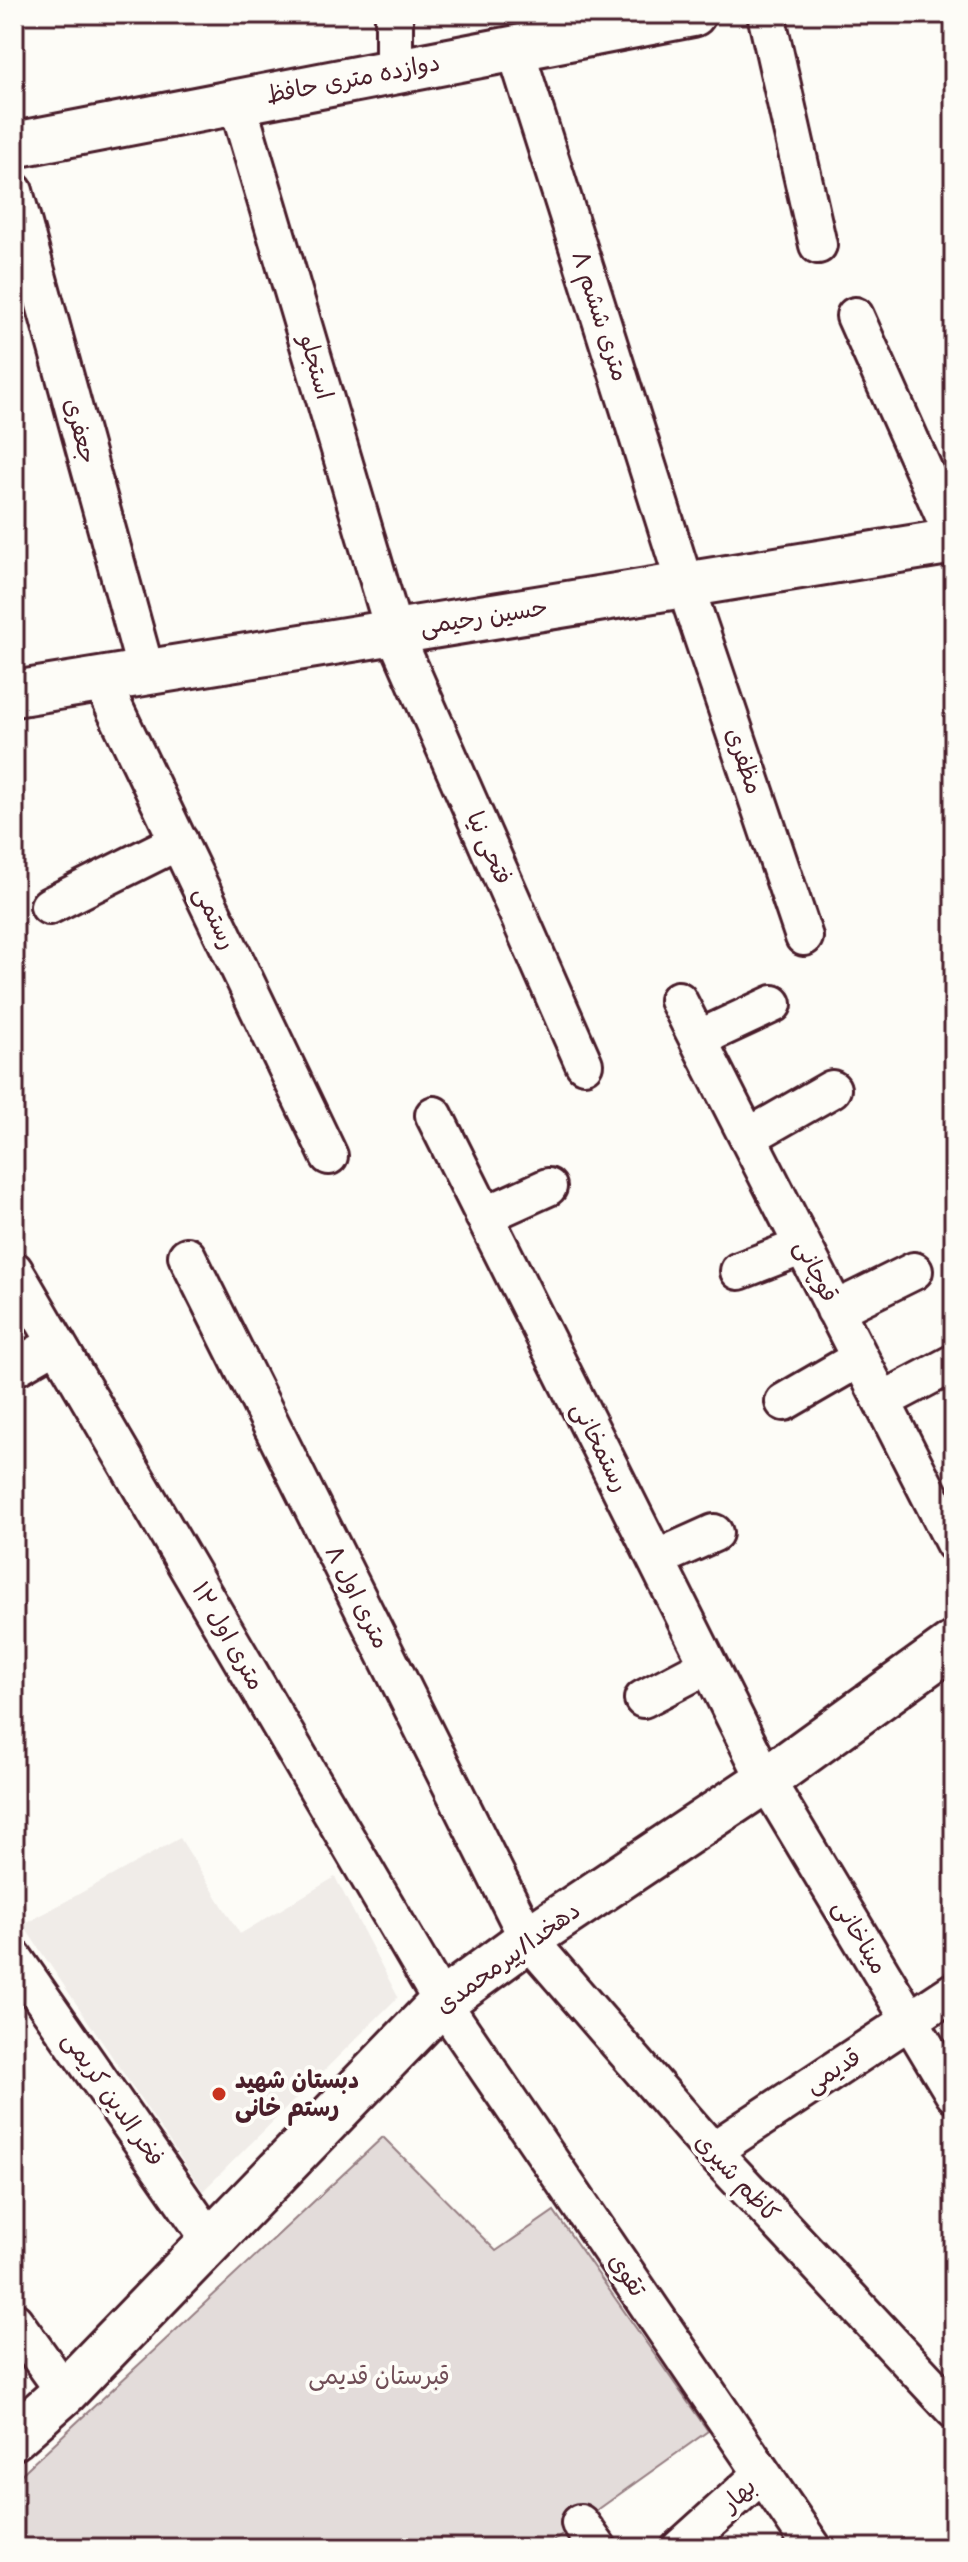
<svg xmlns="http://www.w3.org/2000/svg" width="968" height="2562" font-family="'Balsamiq Sans','Playpen Sans Arabic',sans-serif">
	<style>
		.built { fill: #f0ece8 }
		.green { fill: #e3dcda; stroke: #967e82; stroke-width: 2 }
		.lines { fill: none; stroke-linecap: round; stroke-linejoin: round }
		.street-casing { stroke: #4a1f2b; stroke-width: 42 }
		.secondary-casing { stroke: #4a1f2b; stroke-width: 50 }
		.street { stroke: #fdfcf7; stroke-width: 36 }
		.secondary { stroke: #fdfcf7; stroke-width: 44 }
		.poi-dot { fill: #c8321e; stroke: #fdfcf7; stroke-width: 3 }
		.labels { text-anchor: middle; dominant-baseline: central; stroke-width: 8; stroke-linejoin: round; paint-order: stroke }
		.street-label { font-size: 24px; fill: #4a1f2b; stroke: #fdfcf7 }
		.poi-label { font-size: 24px; font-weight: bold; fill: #4a1f2b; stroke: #fdfcf7; text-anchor: start }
		.park-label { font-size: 24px; fill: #704e57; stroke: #fdfcf7 }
	</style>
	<rect width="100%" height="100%" fill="#fdfcf7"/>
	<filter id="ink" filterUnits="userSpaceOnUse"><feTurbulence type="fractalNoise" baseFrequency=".0125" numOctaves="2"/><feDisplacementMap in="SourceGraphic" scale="16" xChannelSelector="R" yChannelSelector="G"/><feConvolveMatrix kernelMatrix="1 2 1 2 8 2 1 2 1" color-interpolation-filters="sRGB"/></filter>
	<g filter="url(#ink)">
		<path class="built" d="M180 1838 240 1934 335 1877 398 1997 203 2191 23 1925Z"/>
		<path class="green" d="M383 2137 496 2251 554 2211 708 2431 544 2548H14V2481Z"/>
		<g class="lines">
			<defs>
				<path id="street" d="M766 14 818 245
					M515 48 685 585 804 937
					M394 71V14
					M237 102 394 632 584 1064
					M14 191 146 672
					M855 316 954 538
					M101 680 329 1156
					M49 906 179 841
					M678 1000 954 1543
					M698 1039 773 1004
					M434 1115 766 1780 954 2094
					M748 1137 832 1089
					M484 1216 548 1187
					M187 1256 528 1939 712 2151 954 2410
					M14 1270 442 2002 813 2548
					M739 1271 803 1246
					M835 1310 914 1271
					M14 1368 57 1343
					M882 1401 954 1363
					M784 1402 860 1358
					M656 1559 714 1533
					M643 1699 708 1665
					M14 1958 211 2241
					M712 2151 954 1991
					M14 2321 65 2392
					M580 2523 598 2548
					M680 2548 762 2474"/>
				<path id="secondary" d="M14 145 693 14
					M14 694 954 541
					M14 2437 65 2392 442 2002 528 1939 766 1780 954 1644"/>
			</defs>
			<use href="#street" class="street-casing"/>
			<use href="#secondary" class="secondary-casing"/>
			<use href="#street" class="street"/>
			<use href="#secondary" class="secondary"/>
		</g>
	</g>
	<circle class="poi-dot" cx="219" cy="2094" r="8"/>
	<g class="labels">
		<g class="street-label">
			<text transform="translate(353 79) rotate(-11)">دوازده متری حافظ</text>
			<text transform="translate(600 316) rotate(72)">۸ متری ششم</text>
			<text transform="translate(316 367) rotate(74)">استجلو</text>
			<text transform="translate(80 431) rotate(75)">جعفری</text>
			<text transform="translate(484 617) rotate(-9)">حسین رحیمی</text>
			<text transform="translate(744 761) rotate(71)">مظفری</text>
			<text transform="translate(489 848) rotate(66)">فتحی نیا</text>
			<text transform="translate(215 918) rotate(64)">رستمی</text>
			<text transform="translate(816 1271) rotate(63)">قوچانی</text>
			<text transform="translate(600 1447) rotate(63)">رستمخانی</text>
			<text transform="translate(357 1597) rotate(63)">۸ متری اول</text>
			<text transform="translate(228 1636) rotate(60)">۱۲ متری اول</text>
			<text transform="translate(860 1937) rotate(59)">میناخانی</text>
			<text transform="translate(508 1958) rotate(-36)">دهخدا/پیرمحمدی</text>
			<text transform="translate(833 2071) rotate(-33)">قدیمی</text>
			<text transform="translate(113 2099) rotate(55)">فخر الدین کریمی</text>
			<text transform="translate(737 2178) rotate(47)">کاظم شیری</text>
			<text transform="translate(627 2275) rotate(56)">تقوی</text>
			<text transform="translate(739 2495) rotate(-42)">بهار</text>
		</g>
		<g class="poi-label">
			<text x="235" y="2080">دبستان شهید<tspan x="235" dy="28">رستم خانی</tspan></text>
		</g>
		<g class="park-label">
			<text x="379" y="2376">قبرستان قدیمى</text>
		</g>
	</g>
	<rect width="968" height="2562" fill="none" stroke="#fdfcf7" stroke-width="48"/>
	<rect x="24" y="24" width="920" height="2514" fill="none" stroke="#4a1f2b" stroke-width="3" filter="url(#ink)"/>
</svg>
